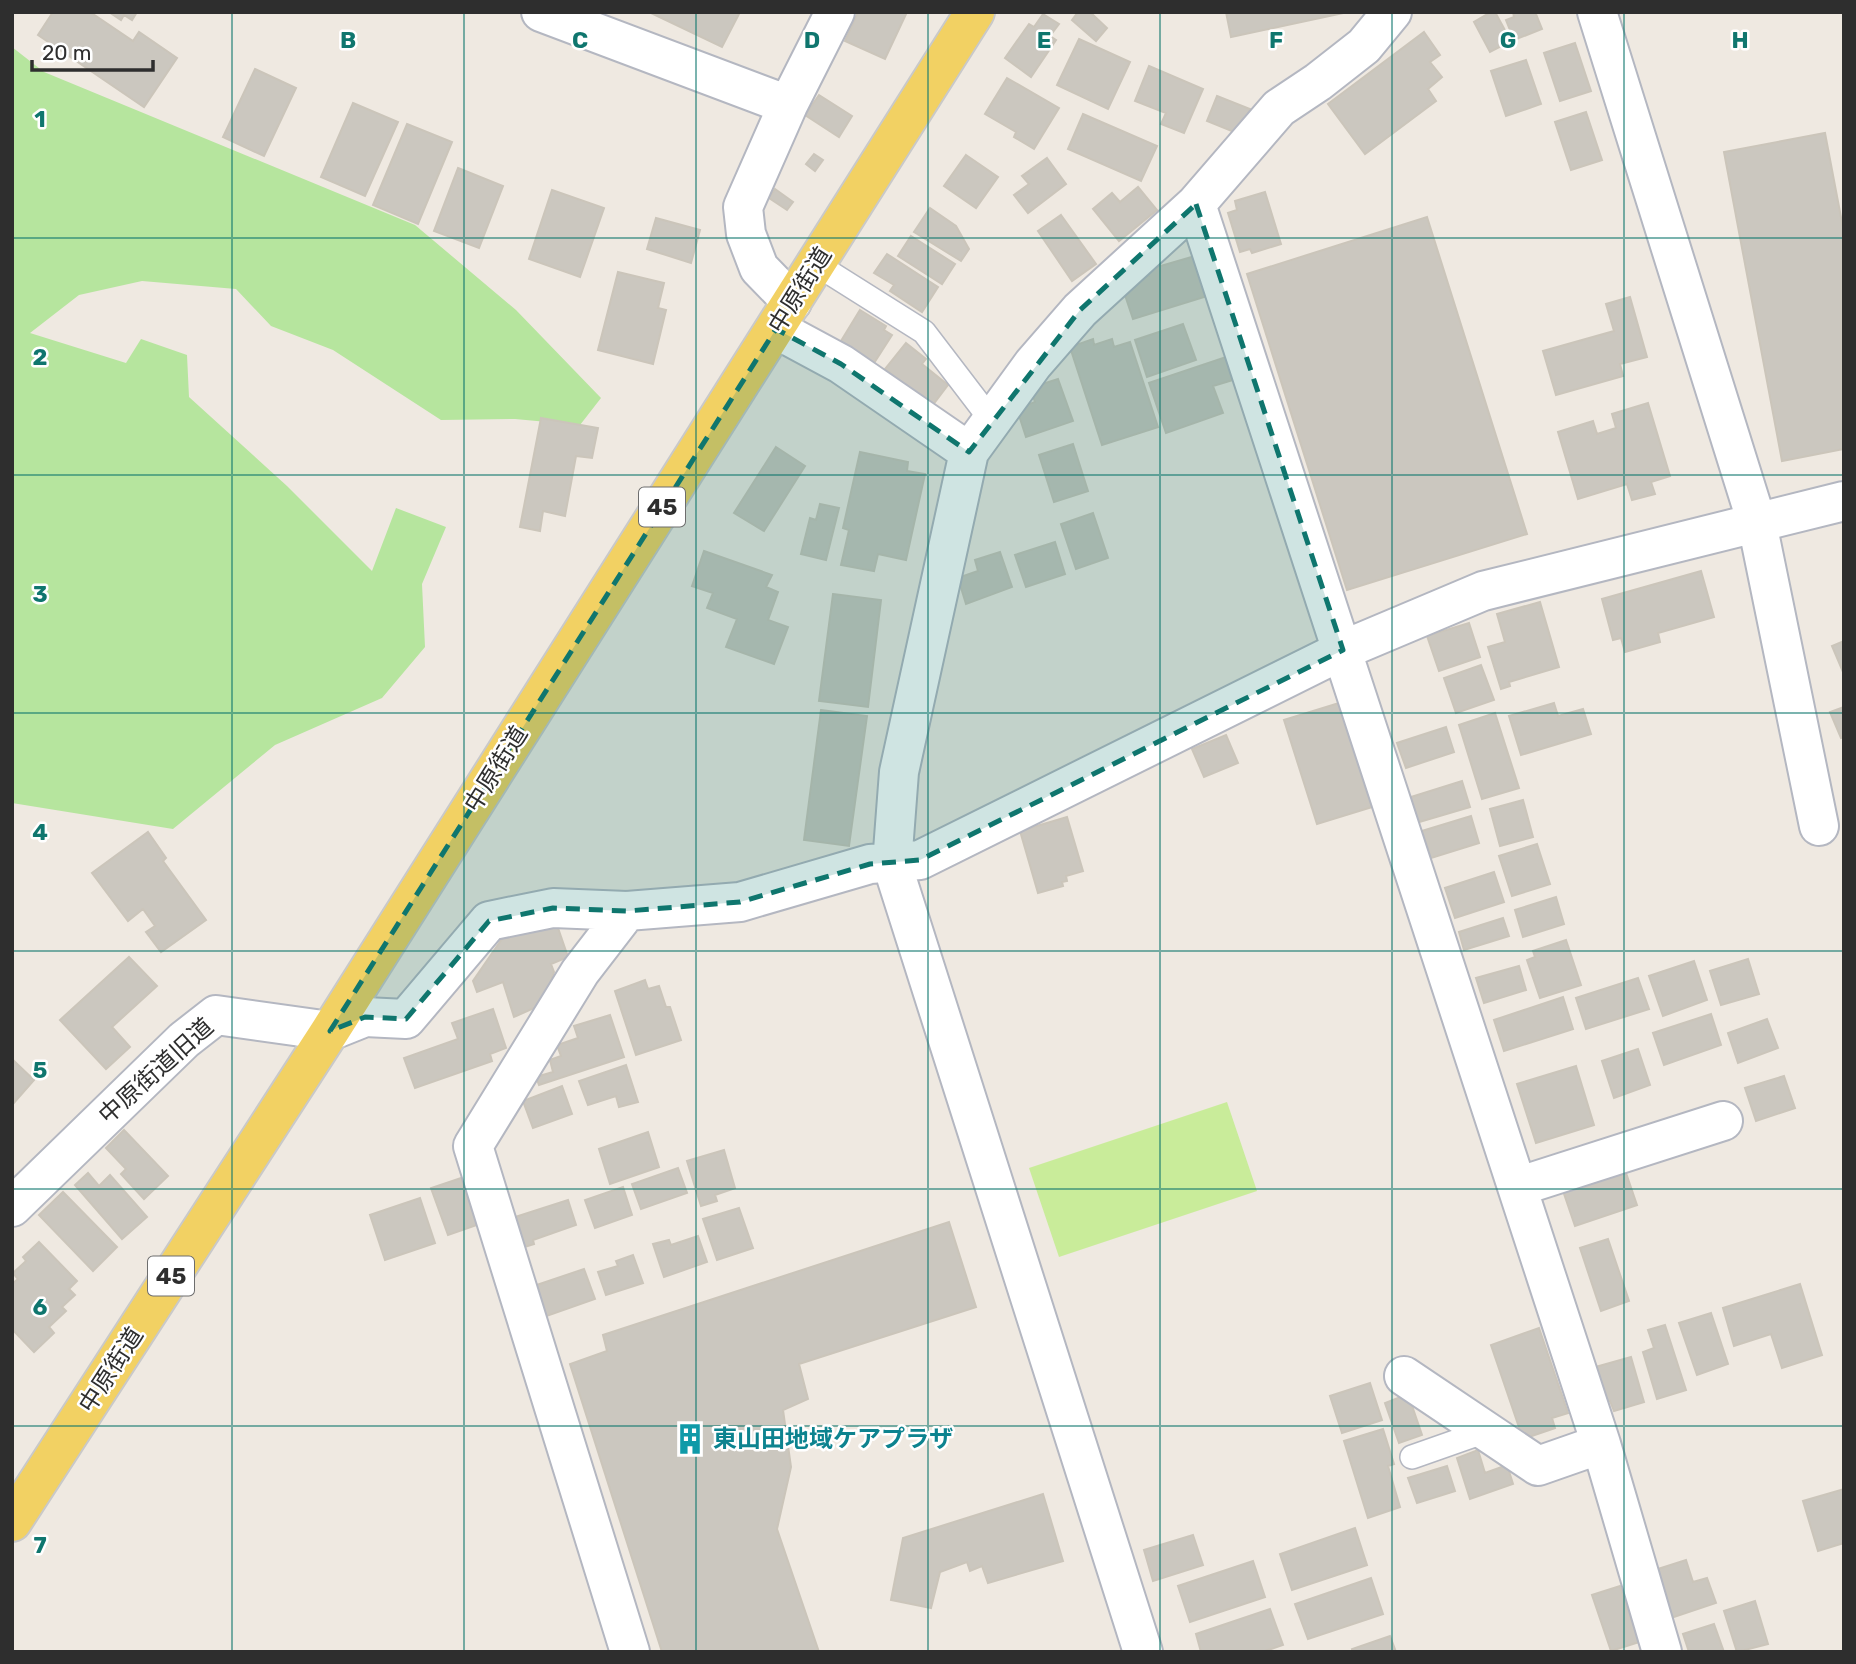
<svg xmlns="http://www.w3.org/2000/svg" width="1856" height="1664" font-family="Rubik,'Noto Sans JP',sans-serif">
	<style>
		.green { fill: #b6e59e }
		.pitch { fill: #c9ec9a }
		.building { fill: #cbc7bf; stroke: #cbc5ba; stroke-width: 2 }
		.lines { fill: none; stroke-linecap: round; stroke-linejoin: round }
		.lane-casing { stroke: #b4b7c1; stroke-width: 26 }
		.street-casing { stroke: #b4b7c1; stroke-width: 42 }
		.secondary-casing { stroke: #b4b7c1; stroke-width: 42 }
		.primary-casing { stroke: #c9c9c9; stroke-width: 42 }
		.lane { stroke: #fff; stroke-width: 23 }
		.street { stroke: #fff; stroke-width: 38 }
		.secondary { stroke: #fff; stroke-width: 38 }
		.primary { stroke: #f2d163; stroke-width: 38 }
		.marked { fill: #0f766e; fill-opacity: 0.2; stroke: #0f766e; stroke-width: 5; stroke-dasharray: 14 9; stroke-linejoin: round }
		.grid { fill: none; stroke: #0f766e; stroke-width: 2; stroke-opacity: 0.55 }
		.labels { text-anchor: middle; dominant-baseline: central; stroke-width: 5; stroke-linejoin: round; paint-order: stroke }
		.shield { fill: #fff; stroke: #6d6d6d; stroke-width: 2 }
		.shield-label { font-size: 23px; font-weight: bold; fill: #2e2e2e }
		.street-label { font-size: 24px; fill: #2e2e2e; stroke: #fff }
		.culture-label { font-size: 24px; font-weight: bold; fill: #0d838f; stroke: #fff; text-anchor: start }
		.grid-label { font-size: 23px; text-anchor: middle; font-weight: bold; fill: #0f766e; stroke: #fff; stroke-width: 5; stroke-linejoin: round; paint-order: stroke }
	</style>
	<rect width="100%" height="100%" fill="#efe9e1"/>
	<path class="green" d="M12 47 44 72 415 225 516 310 601 398 580 425 515 419 441 420 333 350 271 326 236 289 142 281 79 295 30 333 126 363 141 339 187 355 189 397 287 486 372 571 396 508 446 527 422 584 425 647 382 698 275 745 173 829 12 803Z"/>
	<path class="pitch" d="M1227 1102 1257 1191 1059 1257 1029 1168Z"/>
	<path class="building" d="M53 12H90L133 41 139 32 177 58 144 107 38 35Z
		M109 12H137L132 20 124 15 121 20Z
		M649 12H740L722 47Z
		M858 12H907L885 59 845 41Z
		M1078 12H1090L1107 28 1096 41 1072 20Z
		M1226 12H1348L1231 37Z
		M1491 12H1495L1511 41 1490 52 1474 22Z
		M1513 12H1539L1536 14 1542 29 1514 40 1506 20 1514 17Z
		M1043 14 1059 24 1050 36 1056 40 1031 77 1005 58 1029 24 1034 27Z
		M1424 32 1440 55 1430 62 1442 77 1428 89 1436 101 1365 154 1328 104Z
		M1079 39 1130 62 1108 109 1057 85Z
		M1575 43 1591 91 1560 101 1544 53Z
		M1526 60 1541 104 1506 116 1491 71Z
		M1149 66 1203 89 1184 133 1161 124 1166 113 1135 101Z
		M255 69 296 88 264 156 223 137Z
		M1007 78 1059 108 1034 149 1014 137 1016 132 985 114Z
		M819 95 852 116 839 137 805 115Z
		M1217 96 1250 109 1239 134 1207 121Z
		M353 103 398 122 365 196 321 177Z
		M1586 112 1602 160 1571 170 1555 122Z
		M1083 114 1157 146 1141 181 1068 149Z
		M407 124 452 142 418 224 373 205Z
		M1825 133 1844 233V449L1782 461 1724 152Z
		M814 154 823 160 815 171 806 164Z
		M966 155 998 177 976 208 944 186Z
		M1047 158 1066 184 1028 213 1014 195 1029 184 1022 176Z
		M458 168 503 186 479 248 434 231Z
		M1138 187 1157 210 1119 241 1093 209 1112 193 1120 202Z
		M775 189 793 202 787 210 769 198Z
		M552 190 604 208 580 277 529 259Z
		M1265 192 1281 244 1252 253 1250 249 1240 252 1228 213 1237 210 1235 201Z
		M930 208 956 226 969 249 961 261 914 232Z
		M1061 215 1096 264 1072 281 1038 231Z
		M1427 217 1527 534 1347 590 1247 274Z
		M656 218 700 230 691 263 647 249Z
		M911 236 955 264 942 284 898 256Z
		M887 254 938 287 922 312 890 291 894 285 874 273Z
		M1195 256 1207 296 1133 319 1123 289 1133 280 1149 276 1147 270Z
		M618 272 664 283 658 308 666 310 653 364 598 350Z
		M1630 297 1647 357 1620 364 1623 376 1556 395 1543 351 1614 331 1606 304Z
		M860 310 886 326 884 330 892 335 874 363 865 357 862 361 838 346Z
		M1183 324 1196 360 1147 377 1135 340Z
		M1093 339 1094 345 1112 339 1114 347 1130 342 1158 427 1102 445 1070 347Z
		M906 343 926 359 922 364 948 385 932 406 885 369Z
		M1229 356 1236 379 1213 386 1223 413 1166 433 1149 383Z
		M1058 379 1073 421 1026 437 1017 409 1035 402 1030 388Z
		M1648 403 1670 476 1651 482 1655 494 1632 500 1627 484 1578 499 1558 432 1593 421 1597 434 1616 428 1612 414Z
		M541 418 598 428 592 458 576 456 565 516 543 511 540 531 520 527Z
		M1073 444 1088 491 1054 502 1039 455Z
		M776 447 805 466 764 531 734 513Z
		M860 452 908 462 907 471 925 474 906 560 878 554 874 571 841 565 849 530 843 528Z
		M820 504 839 508 826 560 801 554 810 518 816 520Z
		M1093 513 1108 558 1076 569 1061 524Z
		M1055 542 1065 574 1026 587 1015 555Z
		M704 551 772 575 766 587 778 592 768 620 788 627 774 664 726 647 737 619 707 608 713 593 692 586Z
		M1000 552 1012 587 966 604 958 578 978 571 975 560Z
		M1701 571 1714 617 1658 633 1660 642 1625 652 1621 638 1613 640 1602 599Z
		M833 594 881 600 868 707 819 701Z
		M1540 602 1559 667 1509 682 1510 686 1501 689 1488 647 1505 642 1497 614Z
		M1469 623 1480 657 1439 671 1427 636Z
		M1844 641V671L1843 672 1832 646Z
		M1481 665 1494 700 1456 713 1444 678Z
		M1339 703 1372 807 1317 824 1284 720Z
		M1554 703 1558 716 1583 709 1591 734 1521 755 1509 716Z
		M1844 707V737L1841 738 1830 712Z
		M821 710 867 716 849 846 804 840Z
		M1495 713 1519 788 1482 799 1459 725Z
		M1446 727 1454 752 1406 768 1397 743Z
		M1226 735 1238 763 1204 777 1192 749Z
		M1462 781 1470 807 1416 823 1408 798Z
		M1523 800 1533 837 1500 846 1490 809Z
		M1471 816 1479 843 1431 858 1422 831Z
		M1067 817 1083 871 1066 876 1067 881 1062 882 1063 886 1038 893 1020 831Z
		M148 832 166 858 163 861 206 920 161 952 146 932 155 926 143 909 128 921 92 873Z
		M1537 844 1550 884 1512 896 1499 856Z
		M1494 872 1504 902 1455 918 1445 888Z
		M1556 897 1564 924 1523 937 1515 910Z
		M1503 918 1509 936 1464 950 1459 932Z
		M557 925 568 957 551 964 554 972 543 1004 514 1017 503 982 477 992 473 981 504 936Z
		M1566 940 1581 985 1540 998 1527 960 1535 957 1533 951Z
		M129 957 157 986 112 1027 130 1047 106 1069 60 1020Z
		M1748 959 1759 994 1721 1005 1710 971Z
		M1694 961 1707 1000 1663 1016 1649 976Z
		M1519 966 1526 990 1484 1003 1476 978Z
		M1638 978 1649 1009 1586 1029 1576 998Z
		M645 980 648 989 659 986 666 1007H670L681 1040 636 1055 615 991Z
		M1563 997 1573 1029 1504 1051 1494 1020Z
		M493 1009 506 1048 490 1054 492 1061 415 1088 404 1058 458 1039 452 1023Z
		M1711 1014 1721 1045 1664 1065 1653 1033Z
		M610 1015 624 1057 539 1085 536 1077 553 1072 550 1060 561 1056 557 1045 578 1038 574 1026Z
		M1767 1019 1778 1048 1738 1063 1728 1033Z
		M1638 1049 1650 1085 1614 1098 1602 1061Z
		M12 1059 34 1080 12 1105Z
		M626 1065 638 1102 619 1107 616 1096 588 1105 579 1081Z
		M1576 1066 1594 1125 1536 1143 1517 1084Z
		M1784 1076 1795 1108 1756 1121 1745 1088Z
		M562 1086 572 1114 533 1128 523 1101Z
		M124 1130 168 1176 144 1199 121 1174 126 1169 106 1148Z
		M648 1132 659 1167 610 1184 599 1149Z
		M724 1150 735 1188 715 1195 717 1201 701 1206 687 1161Z
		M1624 1167 1637 1205 1575 1226 1562 1188Z
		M678 1168 687 1193 641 1209 632 1184Z
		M88 1173 99 1186 110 1175 147 1217 122 1239 75 1185Z
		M461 1178 477 1225 448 1235 431 1188Z
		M623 1187 632 1215 595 1228 585 1200Z
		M63 1192 117 1247 93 1271 39 1215Z
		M420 1198 435 1243 385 1260 370 1215Z
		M568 1200 576 1225 533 1240 534 1244 518 1249 509 1219Z
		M739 1208 753 1248 717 1260 703 1219Z
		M949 1222 976 1307 799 1364 808 1399 783 1410 791 1467 777 1529 819 1652H662L570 1364 607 1351 603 1335Z
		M698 1236 707 1262 664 1277 653 1244 669 1240 671 1245Z
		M1608 1239 1629 1301 1601 1311 1580 1248Z
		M39 1242 77 1281 69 1289 75 1295 62 1307 66 1311 49 1327 54 1333 34 1352 12 1329V1284L18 1279 13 1273 26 1261 23 1257Z
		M633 1255 643 1283 606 1295 598 1272 618 1266 616 1261Z
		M584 1269 595 1299 538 1319 528 1288Z
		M1800 1284 1822 1355 1782 1368 1771 1334 1734 1346 1723 1308Z
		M1711 1313 1728 1364 1697 1375 1679 1323Z
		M1665 1325 1686 1390 1657 1399 1643 1352 1654 1348 1648 1330Z
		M1539 1328 1568 1413 1552 1418 1555 1428 1523 1439 1491 1345Z
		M1631 1357 1644 1402 1614 1411 1610 1401 1602 1403 1592 1368Z
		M1370 1383 1382 1420 1342 1433 1330 1396Z
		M1408 1394 1422 1435 1399 1443 1385 1403Z
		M1383 1429 1394 1464 1388 1466 1400 1507 1368 1518 1344 1441Z
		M1478 1450 1485 1473 1507 1465 1513 1484 1470 1499 1457 1458Z
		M1447 1466 1455 1491 1417 1503 1408 1478Z
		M1844 1489V1543L1818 1551 1803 1501Z
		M1043 1494 1063 1561 988 1583 982 1566 970 1571 967 1562 940 1572 931 1608 891 1600 903 1538Z
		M1355 1528 1367 1565 1292 1590 1280 1554Z
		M1193 1535 1203 1565 1153 1581 1144 1550Z
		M1686 1560 1693 1582 1707 1578 1716 1603 1671 1618 1655 1570Z
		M1253 1561 1265 1597 1190 1622 1178 1586Z
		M1371 1578 1383 1614 1308 1639 1295 1604Z
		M1620 1586 1639 1642 1611 1651 1592 1595Z
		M1755 1601 1768 1644 1737 1652 1724 1611Z
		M1270 1609 1283 1645 1262 1652H1201L1196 1634Z
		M1714 1624 1724 1652H1689L1683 1634Z
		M1390 1636 1396 1652H1353L1352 1649Z"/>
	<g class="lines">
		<defs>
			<path id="lane" d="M816 264 924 332 992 421
				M1412 1457 1486 1431"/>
			<path id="street" d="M541 12 788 105
				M1597 12 1757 523 1819 826
				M1196 204 1601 1444 1662 1652
				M792 302 759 268 746 234 743 207 788 105 835 12
				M776 329 841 364 969 452
				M627 911 580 972 473 1146 630 1652
				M330 1031 365 1017 406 1019 489 921 553 908 627 911 740 902 870 864 920 860 1343 650 1483 591 1844 501
				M1517 1187 1723 1121
				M1404 1376 1538 1466 1601 1444
				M1143 1652 892 864 899 772 969 452 1033 364 1080 310 1196 204 1279 108 1318 82 1364 46 1392 12"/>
			<path id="secondary" d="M12 1207 184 1040 216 1015 330 1031"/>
			<path id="primary" d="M12 1522 330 1031 975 12"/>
		</defs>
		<use href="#lane" class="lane-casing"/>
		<use href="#street" class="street-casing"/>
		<use href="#secondary" class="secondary-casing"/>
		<use href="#primary" class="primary-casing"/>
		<use href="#lane" class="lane"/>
		<use href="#street" class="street"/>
		<use href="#secondary" class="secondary"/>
		<use href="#primary" class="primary"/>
	</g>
	<path class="marked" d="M1196 204 1343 650 920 860 870 864 740 902 627 911 553 908 489 921 406 1019 365 1017 330 1031 776 329 841 364 969 452 1080 310Z"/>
	<path class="grid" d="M232 12V1652M464 12V1652M696 12V1652M928 12V1652M1160 12V1652M1392 12V1652M1624 12V1652M12 238H1844M12 475H1844M12 713H1844M12 951H1844M12 1189H1844M12 1426H1844"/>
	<defs>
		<symbol id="building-bare" viewBox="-9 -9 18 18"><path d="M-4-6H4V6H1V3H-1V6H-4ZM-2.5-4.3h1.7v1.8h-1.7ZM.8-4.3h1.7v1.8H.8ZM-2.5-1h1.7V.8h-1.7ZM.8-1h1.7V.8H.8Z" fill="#0f9aa8" stroke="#fff" stroke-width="2.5" paint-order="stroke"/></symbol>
	</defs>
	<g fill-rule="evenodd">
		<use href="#building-bare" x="668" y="1417" width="44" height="44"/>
	</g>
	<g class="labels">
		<g class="shield">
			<rect x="639" y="487.5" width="46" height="39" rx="5"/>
			<rect x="148" y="1256.5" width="46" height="39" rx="5"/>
		</g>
		<g class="shield-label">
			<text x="662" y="507">45</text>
			<text x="171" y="1276">45</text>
		</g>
		<g class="street-label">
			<text transform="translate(800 290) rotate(-58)">中原街道</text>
			<text transform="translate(496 769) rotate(-58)">中原街道</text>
			<text transform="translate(156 1071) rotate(-42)">中原街道旧道</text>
			<text transform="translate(111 1370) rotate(-57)">中原街道</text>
		</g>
		<g class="culture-label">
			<text x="713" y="1439">東山田地域ケアプラザ</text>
		</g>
	</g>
	<g class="grid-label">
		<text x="348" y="48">B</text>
		<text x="580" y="48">C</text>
		<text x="812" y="48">D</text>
		<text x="1044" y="48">E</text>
		<text x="1276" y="48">F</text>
		<text x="1508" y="48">G</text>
		<text x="1740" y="48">H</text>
		<text x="40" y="127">1</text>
		<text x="40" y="365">2</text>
		<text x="40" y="602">3</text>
		<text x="40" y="840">4</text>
		<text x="40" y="1078">5</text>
		<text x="40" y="1315">6</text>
		<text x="40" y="1553">7</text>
	</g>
	<rect width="1856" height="1664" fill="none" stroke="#2e2e2e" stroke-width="28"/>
	<path d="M32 60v10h121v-10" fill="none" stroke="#2e2e2e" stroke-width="3.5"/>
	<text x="42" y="60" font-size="21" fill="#2e2e2e" stroke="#ffffff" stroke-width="5" paint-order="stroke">20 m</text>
</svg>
